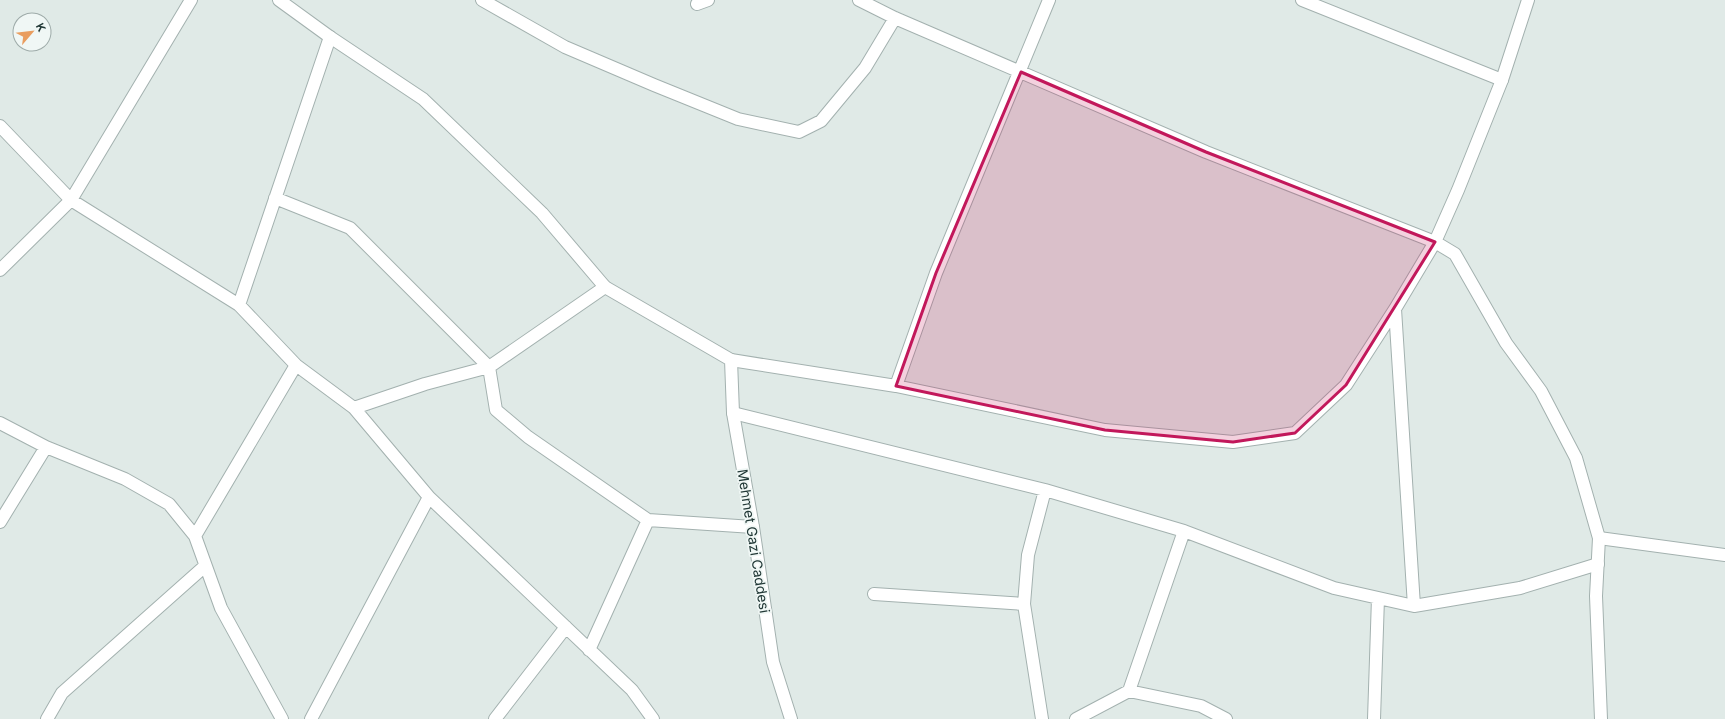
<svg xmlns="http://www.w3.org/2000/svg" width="1725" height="719" font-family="Inter,sans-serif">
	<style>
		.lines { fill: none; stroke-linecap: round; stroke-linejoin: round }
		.minor-casing { stroke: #a3b1af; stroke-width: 14 }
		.tertiary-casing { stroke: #a3b1af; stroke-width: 14 }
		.minor { stroke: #fff; stroke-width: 12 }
		.tertiary { stroke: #fff; stroke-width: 12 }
		.marked { fill: #c2185b; fill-opacity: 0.2; stroke: #c2185b; stroke-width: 3; stroke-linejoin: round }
		.labels { text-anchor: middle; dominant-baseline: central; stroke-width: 3.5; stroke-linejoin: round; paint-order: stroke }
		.street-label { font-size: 14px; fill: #223937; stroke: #f0f7f5 }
	</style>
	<rect width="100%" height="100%" fill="#e0eae7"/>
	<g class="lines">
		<defs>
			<path id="minor" d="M482 0 565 47 654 85 738 119 799 132 821 121 865 68 895 18
				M1302 0 1502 80
				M697 4 708 0
				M0 126 71 200 239 305 296 365 354 408 429 497 632 690 653 719
				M275 198 350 228 489 367 496 410 528 437 648 520 753 527
				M0 270 71 200 191 0
				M239 305 330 37
				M1395 309 1414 606
				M731 360 896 386 1105 430 1233 442 1295 433 1346 385 1395 309 1435 242 1206 152 895 18 859 0
				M896 386 936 273 1049 0
				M354 408 425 384 489 367 605 287
				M733 413 1045 490 1184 531 1334 588 1414 606 1520 588 1598 564
				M0 423 46 447 125 479 169 504 195 536 221 608 282 719
				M0 522 46 447
				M195 536 296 365
				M1599 538 1725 555
				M874 594 1024 604
				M589 650 648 520
				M1129 691 1184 531
				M47 719 62 693 205 566
				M311 719 429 497
				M495 719 566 627
				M1042 719 1024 604 1028 555 1045 490
				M1076 719 1129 691 1201 706 1226 719
				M1374 719 1378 598"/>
			<path id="tertiary" d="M279 0 330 37 423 99 542 213 605 287 731 360 733 413 753 527 773 662 791 719
				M1528 0 1502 80 1458 190 1435 242 1455 254 1506 343 1541 391 1576 458 1599 538 1596 596 1601 719"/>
		</defs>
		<use href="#minor" class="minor-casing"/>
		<use href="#tertiary" class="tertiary-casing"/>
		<use href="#minor" class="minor"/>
		<use href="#tertiary" class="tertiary"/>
	</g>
	<path class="marked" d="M1021 72 1206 152 1435 242 1346 385 1295 433 1233 442 1105 430 896 386 936 273Z"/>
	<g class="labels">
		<g class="street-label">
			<text transform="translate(754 541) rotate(81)">Mehmet Gazi Caddesi</text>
		</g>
	</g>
	<g transform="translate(32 32) rotate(62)"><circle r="19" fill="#f0f7f5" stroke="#9eaba9"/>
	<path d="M0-3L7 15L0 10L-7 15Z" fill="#e99d5f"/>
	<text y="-6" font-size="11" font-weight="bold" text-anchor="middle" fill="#223937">K</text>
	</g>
</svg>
